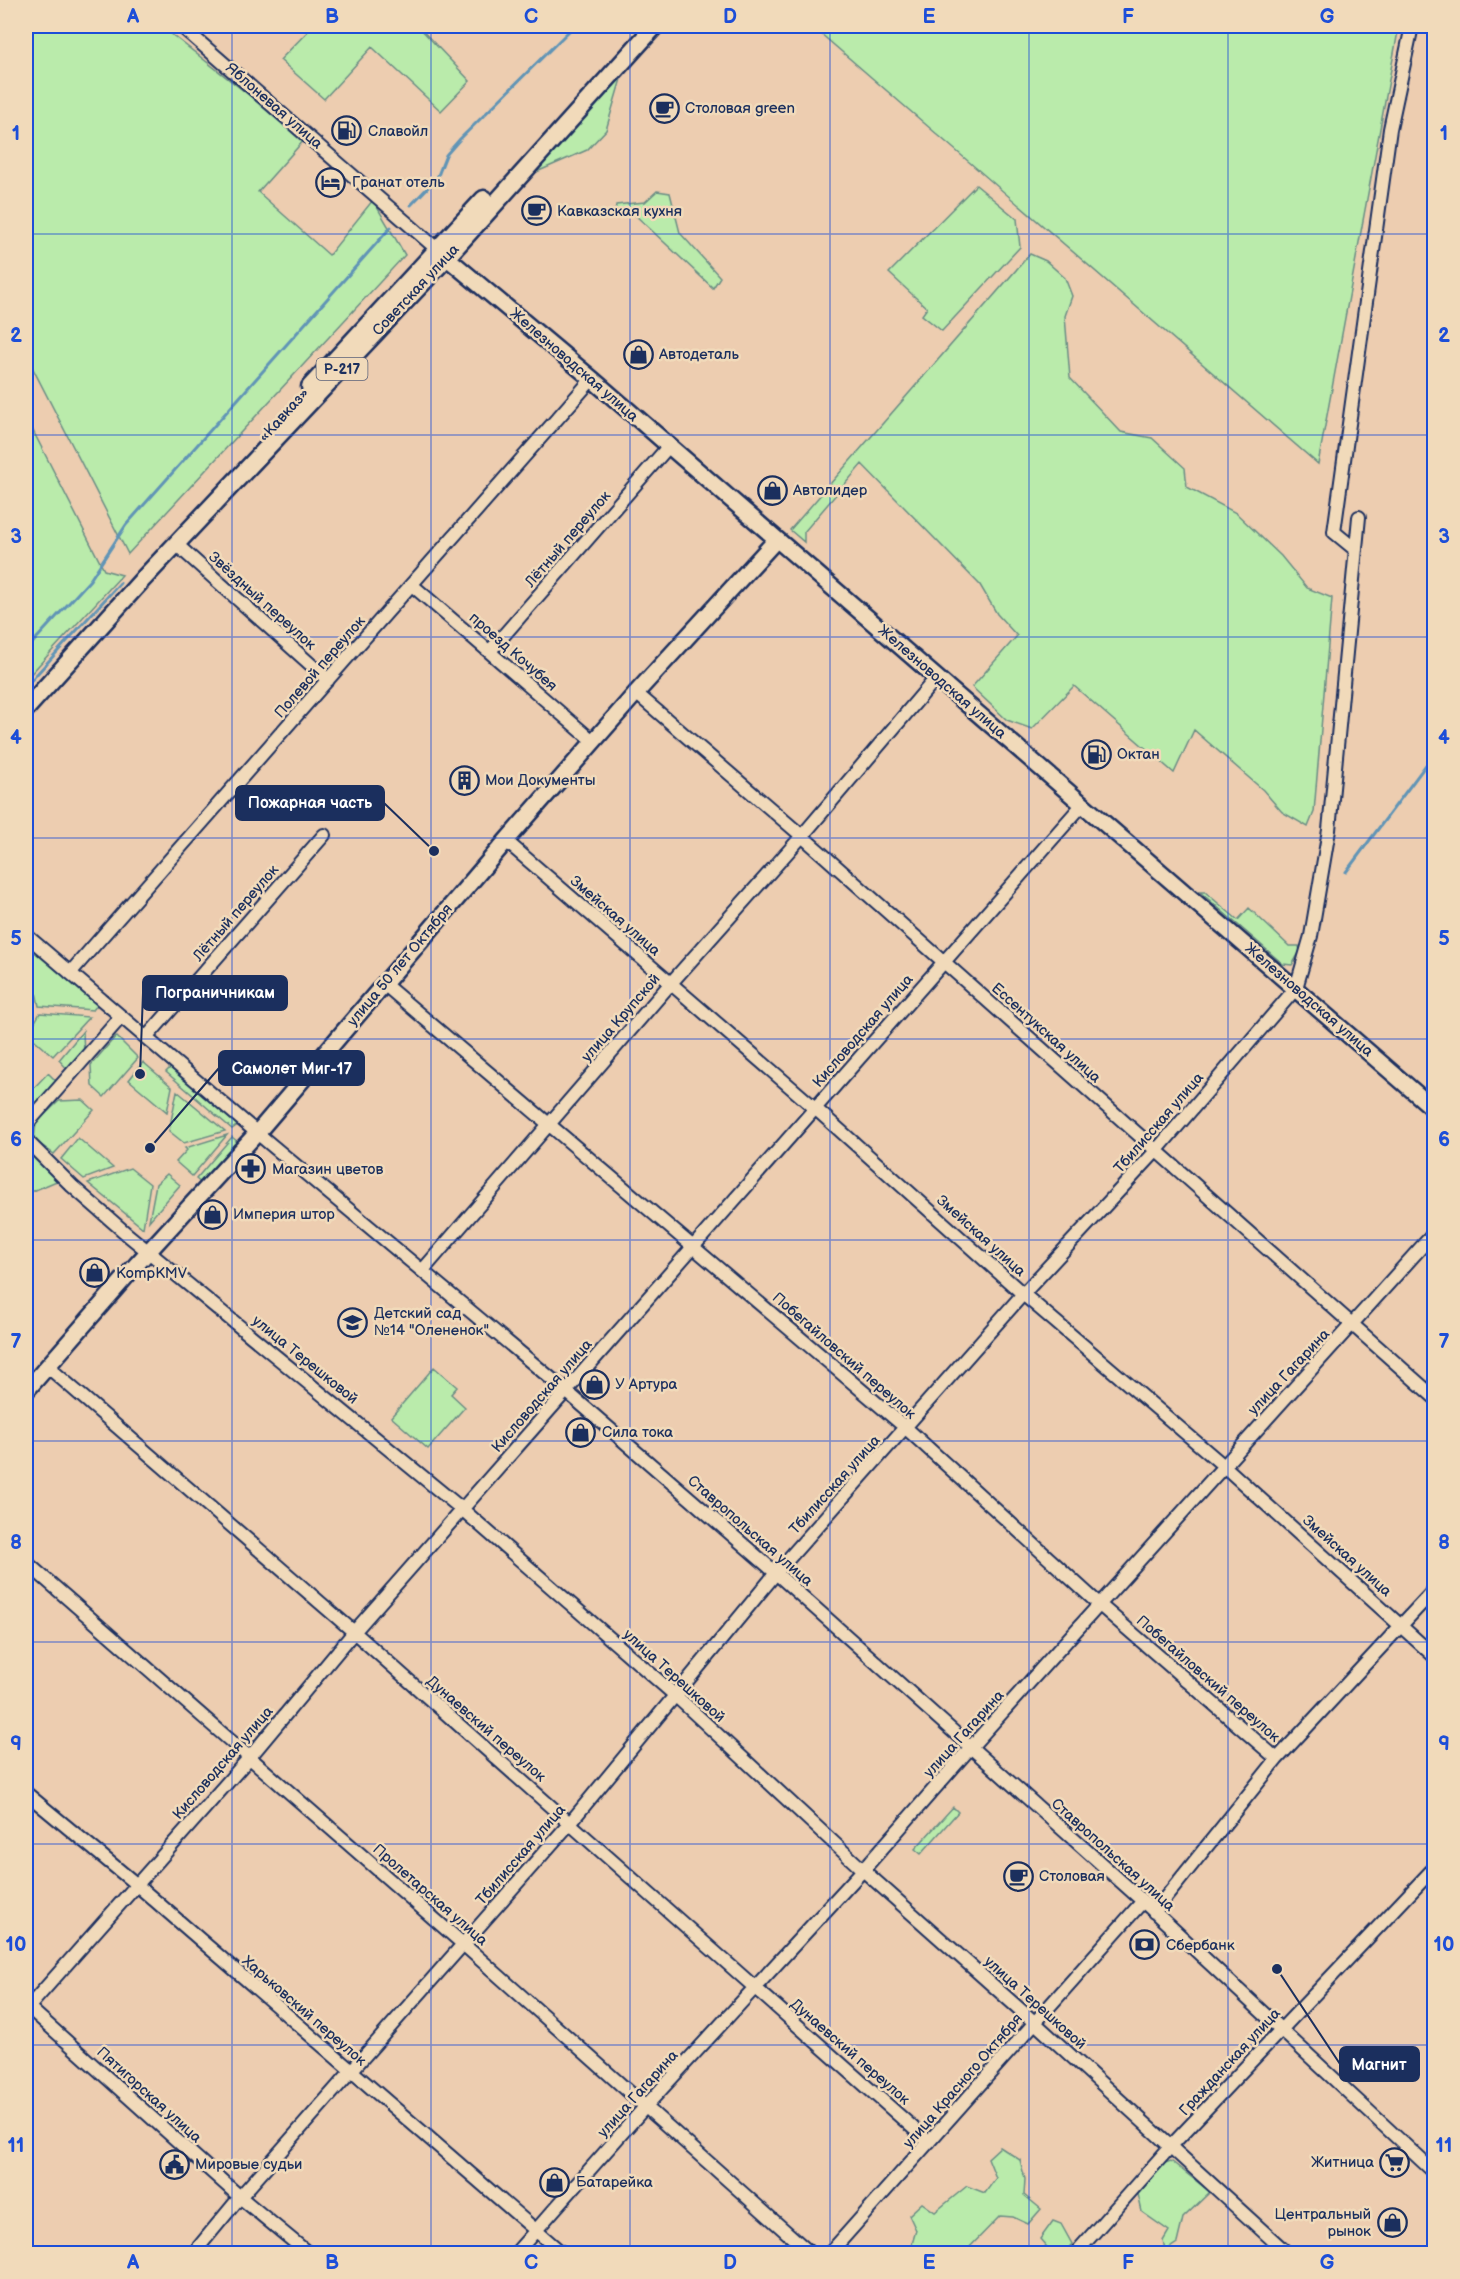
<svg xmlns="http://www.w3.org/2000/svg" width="1460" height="2279" font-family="'Balsamiq Sans',sans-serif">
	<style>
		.green { fill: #baebab; stroke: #6a8d84; stroke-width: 1.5 }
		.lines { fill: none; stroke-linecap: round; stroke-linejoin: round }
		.stream { stroke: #6094b6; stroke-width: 3 }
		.minor-casing { stroke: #1b2f5e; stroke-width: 16 }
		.major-casing { stroke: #1b2f5e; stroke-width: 20 }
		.highway-casing { stroke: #1b2f5e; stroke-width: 21 }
		.minor { stroke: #f1daba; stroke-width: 12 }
		.major { stroke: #f1daba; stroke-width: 15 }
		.highway { stroke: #f1daba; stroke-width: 16 }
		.grid { fill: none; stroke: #1d4ed8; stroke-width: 1.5; stroke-opacity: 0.55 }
		.labels { text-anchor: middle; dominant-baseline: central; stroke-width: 5; stroke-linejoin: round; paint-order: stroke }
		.shield { fill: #f1daba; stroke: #5b627a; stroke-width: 1.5 }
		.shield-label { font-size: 14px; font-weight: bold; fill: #1b2f5e }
		.street-label { font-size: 15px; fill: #1b2f5e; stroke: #f1daba }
		.poi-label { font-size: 15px; fill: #1b2f5e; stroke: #f1daba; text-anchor: start }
		.leader { fill: none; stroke: #1b2f5e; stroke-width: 2 }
		.callout-dot { fill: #1b2f5e; stroke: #f1daba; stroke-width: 2 }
		.callout { fill: #1b2f5e; stroke: #1b2f5e; stroke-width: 2 }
		.callout-label { font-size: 16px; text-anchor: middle; font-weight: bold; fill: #fff }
		.neatline { fill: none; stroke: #1d4ed8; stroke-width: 2 }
		.grid-label { font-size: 20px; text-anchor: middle; font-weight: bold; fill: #1d4ed8 }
	</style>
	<rect width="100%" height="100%" fill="#edcdb0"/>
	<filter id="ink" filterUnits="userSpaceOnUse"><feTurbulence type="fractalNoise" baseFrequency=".0167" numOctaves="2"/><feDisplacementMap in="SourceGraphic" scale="12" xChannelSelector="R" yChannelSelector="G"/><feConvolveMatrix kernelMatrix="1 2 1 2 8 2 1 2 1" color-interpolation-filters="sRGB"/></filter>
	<g filter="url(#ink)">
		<path class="green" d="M38 26H161L305 139 258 192 329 255 373 200 405 255 128 554 26 355V39Z
			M313 26H418L470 81 441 111 372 47 324 99 280 60Z
			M812 26H1399L1318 464Z
			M623 72 606 130 587 150 532 174Z
			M976 185 1017 219 1020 247 942 331 922 315 927 308 889 273Z
			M657 191 670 193 680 233 720 277 713 288 634 214 615 212 616 205 645 202Z
			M1030 254 1046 261 1065 278 1072 296 1065 316 1070 378 1121 432 1152 438 1185 468 1187 487 1236 513 1281 556 1307 588 1332 598 1314 812 1308 827 1282 812 1263 790 1194 730 1174 773 1074 686 1032 729 1007 720 972 687 1017 636 997 614 980 585 862 464 804 532V542L790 530Z
			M26 417 104 570 122 575 26 679Z
			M1200 892H1205L1238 920 1249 908 1289 946H1299L1300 951 1292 965 1283 964Z
			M26 942 98 1004 93 1010 39 1006 34 983 26 969Z
			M40 1013 89 1017 53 1056 28 1034Z
			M83 1031 84 1056 70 1072 59 1060Z
			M116 1036 138 1058 104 1097 92 1086 91 1065Z
			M143 1062 172 1087 167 1112 129 1080Z
			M171 1067 239 1124 232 1129 166 1072Z
			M48 1073 59 1084 26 1119V1096Z
			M177 1091 225 1131 184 1143 169 1131Z
			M83 1100 94 1110 54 1154 34 1140 36 1123 59 1101Z
			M227 1135 192 1176 176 1162 187 1150 185 1148Z
			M232 1137 238 1142 202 1184 196 1179Z
			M78 1138 113 1168 84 1179 61 1159Z
			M26 1148 59 1180 26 1194Z
			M130 1168 150 1184 143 1228 88 1183Z
			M167 1174 180 1185 149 1221 156 1184Z
			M434 1367 457 1387 451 1394 465 1407 428 1449 391 1417Z
			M953 1807 958 1812 921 1854 915 1849Z
			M1000 2147 1020 2160 1025 2179 1024 2195 1041 2209 1028 2224 1013 2217 1000 2216 964 2253H920L912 2244 916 2230 909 2215 922 2203 935 2212 967 2186 985 2193 996 2178 988 2158Z
			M1171 2161 1210 2192 1183 2218 1177 2243 1165 2251 1163 2241 1169 2231 1142 2212 1138 2194 1165 2163Z
			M1053 2221 1061 2224 1072 2244 1064 2253H1052L1040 2239Z"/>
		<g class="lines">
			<path class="stream" d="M411 205 437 178 446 155 460 139 574 26
				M26 650 90 580 126 525 391 227
				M26 686 120 583
				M1346 872 1434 754"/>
			<defs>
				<path id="minor" d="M181 26 438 250
					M176 544 328 680
					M1356 550 1334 532 1390 129 1412 26
					M412 585 594 742
					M490 651 668 447
					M636 693 802 836 1434 1397
					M506 841 816 1109 1023 1294 1224 1466 1434 1656
					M26 935 269 1143 566 1391 776 1573 1145 1903 1434 2172
					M70 973 592 379
					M384 984 906 1428 1101 1606 1277 1759
					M146 1038 324 835
					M26 1125 121 1017
					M26 1140 72 1186 128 1235 463 1510 676 1696 863 1870 1034 2022 1288 2254
					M423 1270 671 983 802 836 937 677
					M47 1366 354 1632 929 2142
					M26 1562 463 1944 811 2254
					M26 1793 137 1885 563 2254
					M1154 1912 1277 1759 1434 1590
					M26 2005 240 2197 309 2254
					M26 2010 250 1757 354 1632 1083 804
					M193 2254 240 2197 570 1823 776 1573 1023 1294 1156 1151 1296 988 1311 936 1329 830 1359 517
					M515 2254 645 2107 863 1870 971 1747 1434 1233
					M829 2254 1143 1901
					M1075 2254 1171 2146 1434 1868"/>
				<path id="major" d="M439 251 592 379 1434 1109
					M26 1391 137 1264 257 1133 506 841 636 693 776 540"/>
				<path id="highway" d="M310 387 484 199
					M26 709 143 579 447 257 655 26"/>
			</defs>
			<use href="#minor" class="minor-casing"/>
			<use href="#major" class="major-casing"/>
			<use href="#highway" class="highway-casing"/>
			<use href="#minor" class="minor"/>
			<use href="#major" class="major"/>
			<use href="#highway" class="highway"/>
		</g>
	</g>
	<path class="grid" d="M232 26V2254M431 26V2254M630 26V2254M830 26V2254M1029 26V2254M1228 26V2254M26 234H1434M26 435H1434M26 637H1434M26 838H1434M26 1039H1434M26 1240H1434M26 1441H1434M26 1642H1434M26 1844H1434M26 2045H1434"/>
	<defs>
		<symbol id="cafe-ring" viewBox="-11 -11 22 22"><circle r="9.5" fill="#f1daba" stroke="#1b2f5e" stroke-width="1.5"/><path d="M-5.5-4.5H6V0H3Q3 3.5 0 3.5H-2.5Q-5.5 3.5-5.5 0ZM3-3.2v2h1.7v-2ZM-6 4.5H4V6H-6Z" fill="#1b2f5e"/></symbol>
		<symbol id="fuel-ring" viewBox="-11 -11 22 22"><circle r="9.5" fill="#f1daba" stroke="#1b2f5e" stroke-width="1.5"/><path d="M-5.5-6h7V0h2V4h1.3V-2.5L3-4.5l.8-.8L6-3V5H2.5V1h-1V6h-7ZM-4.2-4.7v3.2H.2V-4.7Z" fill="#1b2f5e"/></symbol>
		<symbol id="hotel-ring" viewBox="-11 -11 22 22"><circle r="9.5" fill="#f1daba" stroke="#1b2f5e" stroke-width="1.5"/><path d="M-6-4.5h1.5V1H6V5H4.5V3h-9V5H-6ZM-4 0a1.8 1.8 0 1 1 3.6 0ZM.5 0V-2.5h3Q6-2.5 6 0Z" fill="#1b2f5e"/></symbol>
		<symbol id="shop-ring" viewBox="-11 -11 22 22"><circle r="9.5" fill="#f1daba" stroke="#1b2f5e" stroke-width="1.5"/><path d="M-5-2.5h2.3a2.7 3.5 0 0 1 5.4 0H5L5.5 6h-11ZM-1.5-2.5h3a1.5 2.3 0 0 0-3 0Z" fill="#1b2f5e"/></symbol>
		<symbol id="building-ring" viewBox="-11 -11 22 22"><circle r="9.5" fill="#f1daba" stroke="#1b2f5e" stroke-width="1.5"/><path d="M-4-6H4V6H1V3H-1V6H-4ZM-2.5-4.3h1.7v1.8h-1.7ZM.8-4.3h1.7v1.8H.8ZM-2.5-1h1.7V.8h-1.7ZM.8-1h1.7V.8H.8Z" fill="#1b2f5e"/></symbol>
		<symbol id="pharmacy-ring" viewBox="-11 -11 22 22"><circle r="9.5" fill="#f1daba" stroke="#1b2f5e" stroke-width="1.5"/><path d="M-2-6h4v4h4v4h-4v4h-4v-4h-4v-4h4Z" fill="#1b2f5e"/></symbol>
		<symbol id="school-ring" viewBox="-11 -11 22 22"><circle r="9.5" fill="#f1daba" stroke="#1b2f5e" stroke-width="1.5"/><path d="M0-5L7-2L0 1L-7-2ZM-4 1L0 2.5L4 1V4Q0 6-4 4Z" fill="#1b2f5e"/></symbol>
		<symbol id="bank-ring" viewBox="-11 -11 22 22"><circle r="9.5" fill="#f1daba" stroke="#1b2f5e" stroke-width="1.5"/><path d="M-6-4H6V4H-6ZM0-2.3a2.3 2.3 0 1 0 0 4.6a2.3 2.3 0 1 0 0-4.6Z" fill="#1b2f5e"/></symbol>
		<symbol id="supermarket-ring" viewBox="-11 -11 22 22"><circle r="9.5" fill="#f1daba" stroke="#1b2f5e" stroke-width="1.5"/><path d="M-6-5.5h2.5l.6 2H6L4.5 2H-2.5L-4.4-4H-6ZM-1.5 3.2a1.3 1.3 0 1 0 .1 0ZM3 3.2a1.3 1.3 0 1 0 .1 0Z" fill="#1b2f5e"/></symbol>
		<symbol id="civic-ring" viewBox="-11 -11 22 22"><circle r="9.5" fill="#f1daba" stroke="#1b2f5e" stroke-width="1.5"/><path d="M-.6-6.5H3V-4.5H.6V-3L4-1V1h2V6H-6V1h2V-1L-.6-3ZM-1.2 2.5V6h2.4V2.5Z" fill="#1b2f5e"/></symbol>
	</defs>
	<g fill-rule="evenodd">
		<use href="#cafe-ring" x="648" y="92" width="33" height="33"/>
		<use href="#fuel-ring" x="330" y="114" width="33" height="33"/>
		<use href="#hotel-ring" x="314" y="166" width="33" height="33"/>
		<use href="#cafe-ring" x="520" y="194" width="33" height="33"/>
		<use href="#shop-ring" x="622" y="338" width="33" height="33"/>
		<use href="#shop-ring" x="756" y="474" width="33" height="33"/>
		<use href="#fuel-ring" x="1080" y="738" width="33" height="33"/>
		<use href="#building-ring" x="448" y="764" width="33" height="33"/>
		<use href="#pharmacy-ring" x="234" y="1152" width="33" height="33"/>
		<use href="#shop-ring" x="196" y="1198" width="33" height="33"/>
		<use href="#shop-ring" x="78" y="1256" width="33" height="33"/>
		<use href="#school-ring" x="336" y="1306" width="33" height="33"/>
		<use href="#shop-ring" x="578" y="1368" width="33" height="33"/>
		<use href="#shop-ring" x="564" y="1416" width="33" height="33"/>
		<use href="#cafe-ring" x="1002" y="1860" width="33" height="33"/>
		<use href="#bank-ring" x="1128" y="1928" width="33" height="33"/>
		<use href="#supermarket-ring" x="1378" y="2146" width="33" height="33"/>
		<use href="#civic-ring" x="158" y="2148" width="33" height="33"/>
		<use href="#shop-ring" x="538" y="2166" width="33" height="33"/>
		<use href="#shop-ring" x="1376" y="2206" width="33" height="33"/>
	</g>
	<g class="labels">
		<rect class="shield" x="316.5" y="358" width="51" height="22" rx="4.5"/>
		<g class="shield-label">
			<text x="342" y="369">Р-217</text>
		</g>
		<g class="street-label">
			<text transform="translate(274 106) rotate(41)">Яблоневая улица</text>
			<text transform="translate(416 290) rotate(-47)">Советская улица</text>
			<text transform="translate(574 365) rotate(41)">Железноводская улица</text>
			<text transform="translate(284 415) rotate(-48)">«Кавказ»</text>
			<text transform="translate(568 539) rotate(-49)">Лётный переулок</text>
			<text transform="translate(262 601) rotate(42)">Звёздный переулок</text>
			<text transform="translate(513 652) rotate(41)">проезд Кочубея</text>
			<text transform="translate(320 667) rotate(-49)">Полевой переулок</text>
			<text transform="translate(942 682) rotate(41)">Железноводская улица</text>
			<text transform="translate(236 913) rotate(-49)">Лётный переулок</text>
			<text transform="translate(615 916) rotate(41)">Змейская улица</text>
			<text transform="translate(400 965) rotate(-50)">улица 50 лет Октября</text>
			<text transform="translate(1309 1000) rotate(41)">Железноводская улица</text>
			<text transform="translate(621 1018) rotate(-49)">улица Крупской</text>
			<text transform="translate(863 1031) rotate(-49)">Кисловодская улица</text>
			<text transform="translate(1046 1033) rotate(42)">Ессентукская улица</text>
			<text transform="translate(1159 1123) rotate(-49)">Тбилисская улица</text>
			<text transform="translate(981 1236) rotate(42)">Змейская улица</text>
			<text transform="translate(844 1356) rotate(41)">Побегайловский переулок</text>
			<text transform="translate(305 1360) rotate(39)">улица Терешковой</text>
			<text transform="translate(1289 1372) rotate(-47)">улица Гагарина</text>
			<text transform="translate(542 1396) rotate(-49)">Кисловодская улица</text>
			<text transform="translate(835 1485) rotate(-48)">Тбилисская улица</text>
			<text transform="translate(750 1531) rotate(41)">Ставропольская улица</text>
			<text transform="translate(1347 1556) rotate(42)">Змейская улица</text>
			<text transform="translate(674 1676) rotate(42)">улица Терешковой</text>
			<text transform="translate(1208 1679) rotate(41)">Побегайловский переулок</text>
			<text transform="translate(486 1729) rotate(41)">Дунаевский переулок</text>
			<text transform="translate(964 1734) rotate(-48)">улица Гагарина</text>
			<text transform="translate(223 1763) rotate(-49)">Кисловодская улица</text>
			<text transform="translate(521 1855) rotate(-49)">Тбилисская улица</text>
			<text transform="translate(1113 1855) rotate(42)">Ставропольская улица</text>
			<text transform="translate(430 1895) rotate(41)">Пролетарская улица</text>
			<text transform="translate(1035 2003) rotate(42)">улица Терешковой</text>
			<text transform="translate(304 2011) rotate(41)">Харьковский переулок</text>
			<text transform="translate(850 2052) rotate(41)">Дунаевский переулок</text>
			<text transform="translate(1230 2062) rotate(-47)">Гражданская улица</text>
			<text transform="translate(963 2081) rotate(-49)">улица Красного Октября</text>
			<text transform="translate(638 2094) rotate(-48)">улица Гагарина</text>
			<text transform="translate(149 2095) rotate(42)">Пятигорская улица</text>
		</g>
		<g class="poi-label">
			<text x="685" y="108">Столовая green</text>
			<text x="368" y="131">Славойл</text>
			<text x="352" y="182">Гранат отель</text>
			<text x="557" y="211">Кавказская кухня</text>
			<text x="659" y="354">Автодеталь</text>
			<text x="793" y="490">Автолидер</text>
			<text x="1117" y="754">Октан</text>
			<text x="485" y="780">Мои Документы</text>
			<text x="272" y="1169">Магазин цветов</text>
			<text x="233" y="1214">Империя штор</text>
			<text x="116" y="1273">KompKMV</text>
			<text x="374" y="1313">Детский сад<tspan x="374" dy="17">№14 "Олененок"</tspan></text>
			<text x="615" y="1384">У Артура</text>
			<text x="602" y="1432">Сила тока</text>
			<text x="1039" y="1876">Столовая</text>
			<text x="1166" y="1945">Сбербанк</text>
			<text x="1374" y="2162" text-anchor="end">Житница</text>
			<text x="195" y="2164">Мировые судьи</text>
			<text x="576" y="2182">Батарейка</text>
			<text x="1371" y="2214" text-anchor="end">Центральный<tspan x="1371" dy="17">рынок</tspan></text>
		</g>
	</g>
	<path class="leader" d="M434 851L384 803M140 1074L143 993M150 1148L219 1068M1277 1969L1340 2064"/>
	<g class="callout-dot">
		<circle cx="434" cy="851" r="6"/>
		<circle cx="140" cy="1074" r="6"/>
		<circle cx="150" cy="1148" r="6"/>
		<circle cx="1277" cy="1969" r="6"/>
	</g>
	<g class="callout">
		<rect x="236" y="786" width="148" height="34" rx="6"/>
		<rect x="143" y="976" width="144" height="34" rx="6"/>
		<rect x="219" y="1051" width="145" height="34" rx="6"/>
		<rect x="1340" y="2047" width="79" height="34" rx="6"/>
	</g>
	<g class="callout-label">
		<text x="310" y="808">Пожарная часть</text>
		<text x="215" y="998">Пограничникам</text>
		<text x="292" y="1074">Самолет Миг-17</text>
		<text x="1379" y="2070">Магнит</text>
	</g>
	<rect width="1460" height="2279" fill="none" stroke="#f1daba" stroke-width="66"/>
	<rect x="33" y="33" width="1394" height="2213" class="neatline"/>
	<g class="grid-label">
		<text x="133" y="23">A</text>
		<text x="332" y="23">B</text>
		<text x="531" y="23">C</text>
		<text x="730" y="23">D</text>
		<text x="929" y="23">E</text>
		<text x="1128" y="23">F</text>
		<text x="1327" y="23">G</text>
		<text x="16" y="140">1</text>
		<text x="1444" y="140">1</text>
		<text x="16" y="342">2</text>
		<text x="1444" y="342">2</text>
		<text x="16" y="543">3</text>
		<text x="1444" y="543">3</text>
		<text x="16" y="744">4</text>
		<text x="1444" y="744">4</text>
		<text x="16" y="945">5</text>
		<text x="1444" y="945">5</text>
		<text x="16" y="1146">6</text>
		<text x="1444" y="1146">6</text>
		<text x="16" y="1348">7</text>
		<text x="1444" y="1348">7</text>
		<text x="16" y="1549">8</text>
		<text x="1444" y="1549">8</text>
		<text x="16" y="1750">9</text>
		<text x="1444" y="1750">9</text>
		<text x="16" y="1951">10</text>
		<text x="1444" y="1951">10</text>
		<text x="16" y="2152">11</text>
		<text x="1444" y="2152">11</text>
		<text x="133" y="2269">A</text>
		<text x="332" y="2269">B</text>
		<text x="531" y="2269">C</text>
		<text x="730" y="2269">D</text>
		<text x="929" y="2269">E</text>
		<text x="1128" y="2269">F</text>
		<text x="1327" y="2269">G</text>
	</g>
</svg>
